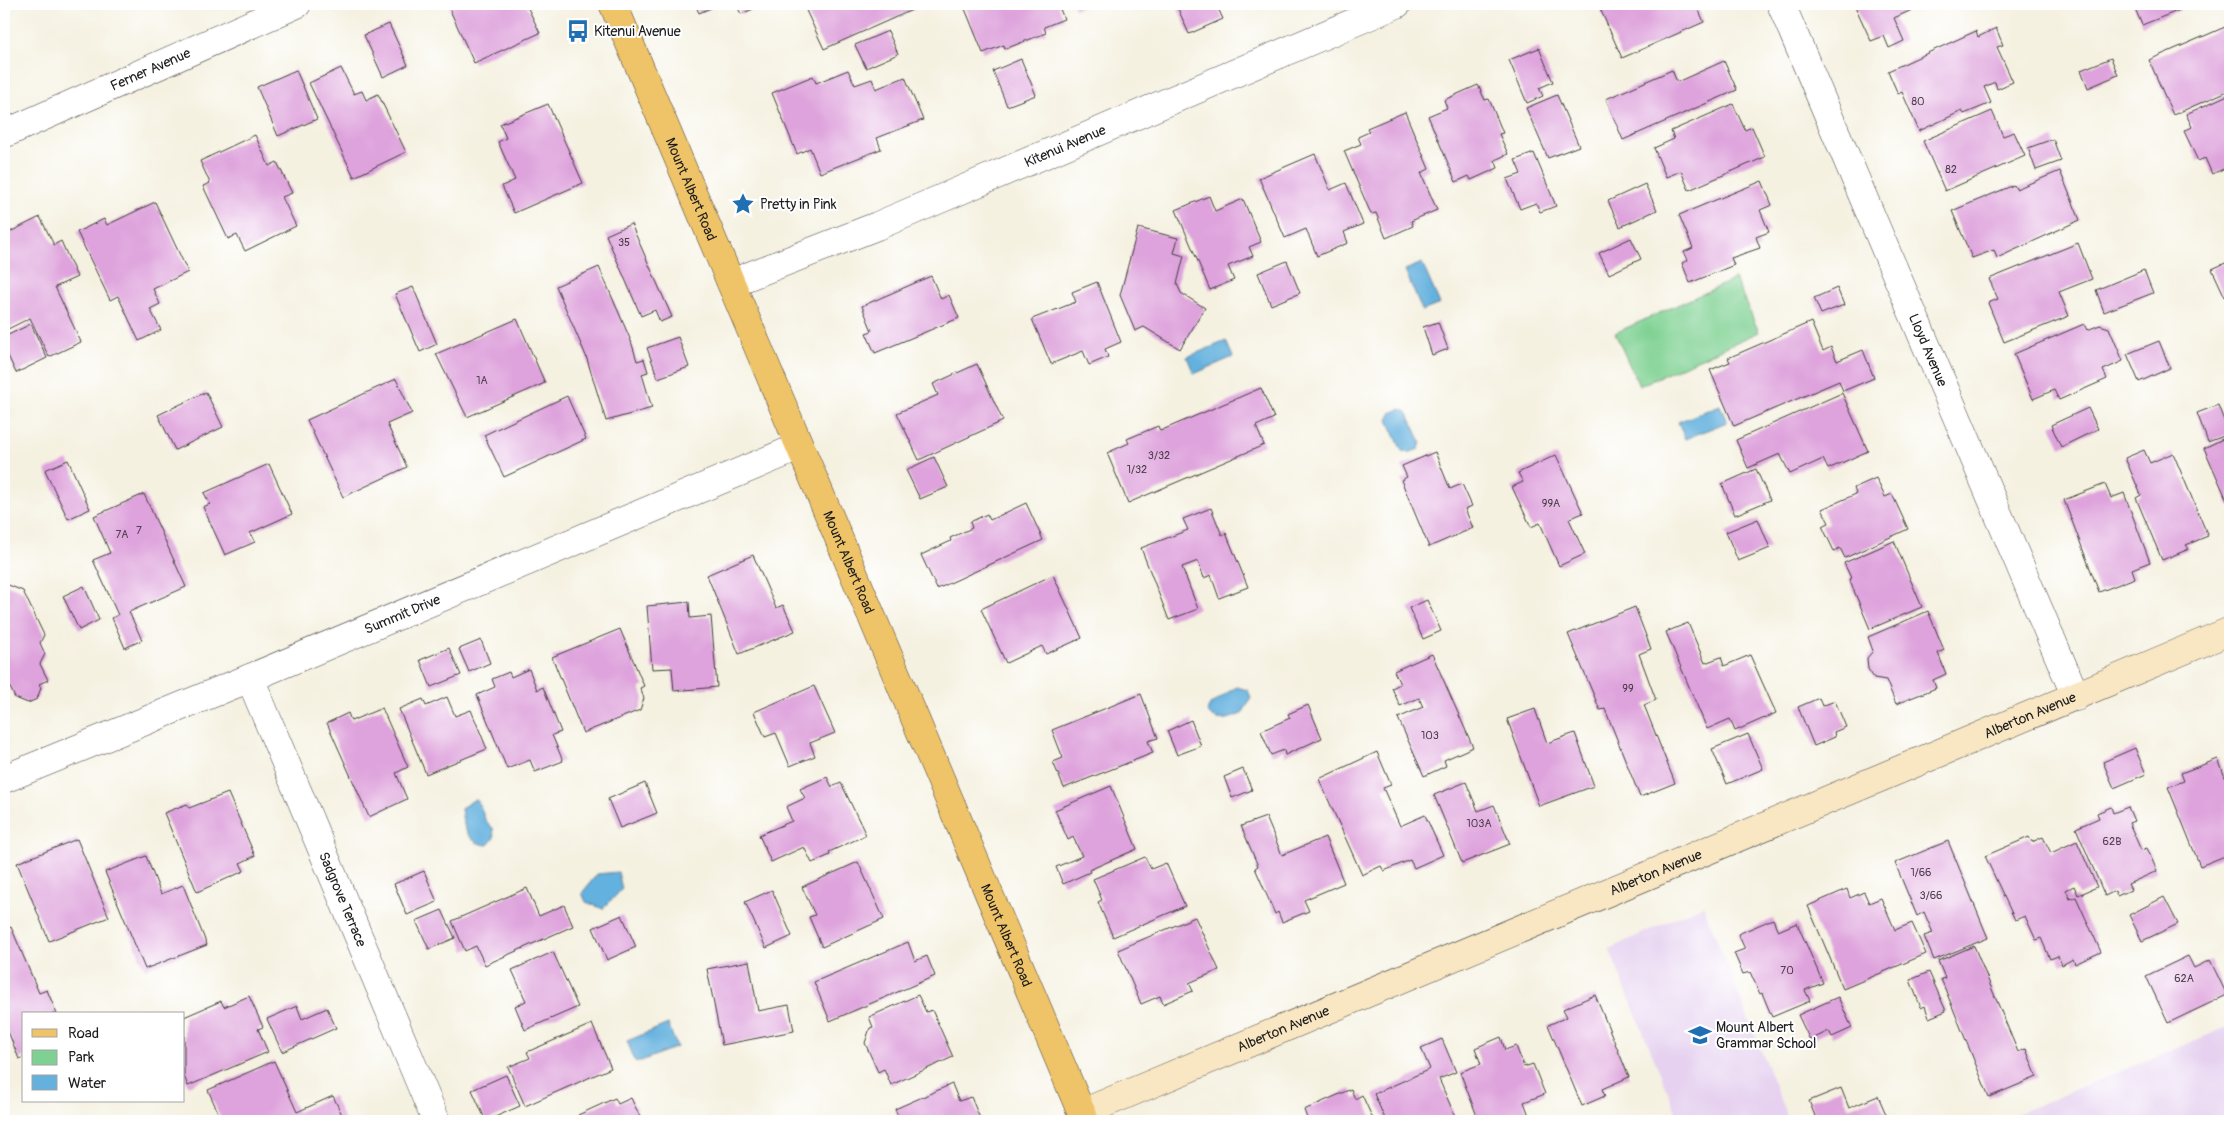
<svg xmlns="http://www.w3.org/2000/svg" width="2234" height="1125" font-family="Pangolin,sans-serif">
	<style>
		.built { fill: #e6d2f0 }
		.green { fill: #7fd193; stroke: #4e7658 }
		.water { fill: #64b1de; stroke: #40667d }
		.building { fill: #dea3dc }
		.lines { fill: none; stroke-linecap: round; stroke-linejoin: round }
		.minor-casing { stroke: #3d3c3a; stroke-width: 29 }
		.secondary-casing { stroke: #3d3c3a; stroke-width: 29 }
		.primary-casing { stroke: #3d3c3a; stroke-width: 29 }
		.minor { stroke: #fff; stroke-width: 28 }
		.secondary { stroke: #f9e7c3; stroke-width: 28 }
		.primary { stroke: #efc469; stroke-width: 28 }
		.labels { text-anchor: middle; dominant-baseline: central; stroke-width: 4; stroke-linejoin: round; paint-order: stroke }
		.number-label { font-size: 11px; fill: #4c3e4c }
		.poi-label { font-size: 14px; fill: #1c1c1c; stroke: #fff; text-anchor: start }
		.street-label { font-size: 14px; fill: #1c1c1c; stroke: #fff }
	</style>
	<rect width="100%" height="100%" fill="#fff"/>
	<filter id="ink" filterUnits="userSpaceOnUse"><feTurbulence type="fractalNoise" baseFrequency=".02" numOctaves="2"/><feDisplacementMap in="SourceGraphic" scale="10" xChannelSelector="R" yChannelSelector="G"/><feConvolveMatrix kernelMatrix="1 2 1 2 8 2 1 2 1" color-interpolation-filters="sRGB"/></filter>
	<filter id="wash" filterUnits="userSpaceOnUse"><feTurbulence type="fractalNoise" baseFrequency=".0096" numOctaves="4" result="noise"/><feDisplacementMap in="SourceGraphic" scale="20" xChannelSelector="R" yChannelSelector="G"/><feGaussianBlur stdDeviation="1.12" result="paint"/><feColorMatrix in="noise" values="0 0 0 0 0 0 0 0 0 0 0 0 0 0 0 0 0 1.4 0 .05"/><feComposite in="paint" operator="in"/></filter>
	<g filter="url(#wash)">
		<rect width="100%" height="100%" fill="#f5f1e1"/>
		<path class="built" d="M1703 905 1789 1121H1680L1609 949Z
			M2230 1026V1121H1999Z"/>
		<path class="green" d="M1735 279 1759 332 1639 386 1615 333Z"/>
		<path class="water" d="M1422 263 1440 304 1422 311 1405 270Z
			M1226 341 1233 357 1194 374 1187 357Z
			M1720 405 1727 422 1685 439 1678 422Z
			M1401 409 1407 412 1421 442 1419 449 1408 453 1402 451 1388 420 1392 412Z
			M1237 687 1248 690 1251 698 1242 714C1229 719 1218 724 1207 712L1210 704C1220 700 1226 692 1237 687Z
			M475 799C486 810 479 817 493 828L494 838 488 845C467 844 463 826 461 808Z
			M618 872 622 889 603 909 586 902 582 893 597 874Z
			M668 1024 677 1047 636 1063 627 1041Z"/>
		<g id="blocks">
			<path class="building" d="M459 4H526L540 33 474 63 449 8Z
				M695 4H720L699 13Z
				M736 4H765L741 14Z
				M803 4H920L921 6 824 49Z
				M963 4H1058L1064 19 1044 27 1046 33 1005 49 1004 45 983 53Z
				M1073 4H1087L1075 9Z
				M1176 4H1216L1223 19 1189 34Z
				M1598 4H1696L1704 22 1622 58Z
				M1854 4H1914L1916 8 1894 18 1904 41 1889 48 1884 36 1871 41Z
				M2133 4H2195L2142 25Z
				M389 24 408 65 383 77 364 35Z
				M2225 27 2230 40V90L2173 115 2149 60Z
				M1996 28 2003 45 1997 47 2013 82 1997 89 1995 82 1984 87 1991 103 1964 114 1962 111 1919 131 1902 92 1898 94 1888 71 1976 31 1978 37Z
				M888 31 898 54 866 68 855 45Z
				M1539 48 1553 82 1539 88 1543 96 1527 103 1509 60Z
				M2111 58 2118 75 2088 88 2081 70Z
				M1021 59 1036 95 1007 106 993 71Z
				M1724 61 1737 90 1623 140 1606 99 1672 70 1677 82Z
				M341 68 354 94 362 91 366 100 378 94 406 152 354 177 309 83Z
				M296 70 317 119 278 136 257 87Z
				M848 70 855 85 872 79 876 89 905 77 923 120 877 138 881 149 820 173 810 148 797 154 772 93 813 76 816 83Z
				M1478 85 1485 100 1489 99 1503 133 1499 134 1508 154 1495 160 1498 168 1471 180 1469 176 1456 182 1428 116 1447 108 1444 100Z
				M2230 94V166L2212 174 2205 158 2198 161 2184 131 2192 127 2186 114Z
				M1557 95 1579 146 1548 158 1526 108Z
				M548 104 583 183 514 213 502 186 515 180 498 142 506 138 500 124Z
				M1733 104 1745 130 1752 127 1765 157 1689 190 1681 171 1666 177 1654 148 1674 139 1671 131Z
				M1992 111 2003 136 2014 132 2025 156 1945 191 1923 141Z
				M1405 112 1429 169 1421 173 1437 210 1411 221 1413 226 1386 238 1376 213 1371 214 1344 151 1361 144 1358 137 1369 132 1367 128Z
				M255 135 269 166 277 162 292 193 282 197 296 226 245 251 237 235 228 239 203 186 210 183 200 161Z
				M2053 139 2061 161 2036 170 2028 148Z
				M1534 153 1556 206 1540 212 1536 203 1520 209 1507 179 1521 174 1515 160Z
				M1315 154 1330 190 1346 183 1363 224 1344 232 1348 243 1317 256 1306 229 1285 238 1259 178Z
				M2060 171 2080 220 1997 258 1994 250 1972 258 1952 211 2014 185 2016 189Z
				M1762 181 1772 205 1760 210 1769 232 1756 237 1760 248 1731 258 1734 265 1690 283 1682 263 1688 260 1684 252 1693 248 1679 215Z
				M1645 184 1657 210 1620 227 1608 201Z
				M1209 196 1215 211 1243 199 1261 242 1249 247 1253 256 1228 266 1234 280 1210 290 1176 210Z
				M155 202 188 272 153 289 160 304 150 309 161 330 139 341 118 296 110 300 77 232 104 219 107 225Z
				M40 217 54 245 61 241 77 277 55 287 81 342 49 357 30 318 4 331V235Z
				M631 224 672 317 660 322 655 310 641 316 606 235Z
				M1138 228 1178 238 1174 253 1184 256 1177 284 1181 293 1205 308 1180 349 1144 327 1135 331 1120 295Z
				M1631 238 1641 259 1609 274 1599 253Z
				M2078 243 2092 279 2059 292 2069 316 2004 342 1988 303 1998 299 1989 279Z
				M1287 261 1300 293 1271 305 1258 273Z
				M2230 261V295L2225 297 2212 269Z
				M599 267 631 341 637 361 644 359 648 372 642 374 652 408 606 421 586 356 556 286Z
				M2144 270 2153 293 2104 312 2096 290Z
				M931 276 941 299 949 295 959 318 875 353 866 333 872 331 862 306Z
				M1097 282 1121 342 1105 349 1108 357 1089 365 1083 351 1051 364 1032 319 1076 302 1072 292Z
				M413 287 437 344 420 352 395 294Z
				M1837 288 1844 305 1821 314 1814 298Z
				M517 319 545 383 467 417 436 354Z
				M1438 322 1448 349 1432 355 1423 327Z
				M1811 322 1823 351 1831 347 1837 361 1863 350 1874 378 1843 391 1839 381 1734 426 1710 370 1730 362 1728 358Z
				M31 324 47 358 16 373 4 347V337Z
				M2084 324 2087 330 2100 325 2109 328 2123 361 2103 370 2107 379 2059 400 2054 390 2033 399 2014 354Z
				M678 337 689 367 658 378 647 348Z
				M2159 341 2170 368 2139 382 2127 354Z
				M977 364 1003 421 919 460 897 413 938 395 933 384Z
				M396 379 412 413 387 424 407 467 343 497 307 420Z
				M1261 388 1274 418 1256 426 1264 445 1128 503 1107 453 1129 443 1127 439 1158 426 1160 431Z
				M206 392 223 427 175 450 158 415Z
				M1842 393 1868 451 1828 469 1823 459 1790 474 1780 454 1748 468 1736 440Z
				M567 396 586 439 504 477 484 435Z
				M2218 405 2229 434 2208 442 2197 413Z
				M2088 408 2098 429 2061 447 2051 425Z
				M2227 437 2230 445V507L2204 448Z
				M2144 450 2150 463 2173 453 2208 536 2186 545 2189 549 2162 560 2136 498 2141 495 2125 458Z
				M1435 452 1450 489 1462 484 1472 506 1465 509 1473 528 1429 547 1401 480 1407 477 1402 466Z
				M1556 455 1583 513 1569 519 1585 554 1559 566 1540 523 1531 527 1512 487 1523 482 1518 473Z
				M934 457 948 487 920 499 906 470Z
				M68 460 90 509 68 519 45 470Z
				M269 464 292 514 250 533 255 542 225 555 203 507 210 504 204 493Z
				M1756 469 1770 500 1735 515 1722 484Z
				M1876 478 1885 497 1892 494 1908 529 1845 558 1840 548 1834 551 1822 526 1829 523 1822 509 1856 494 1854 488Z
				M2105 484 2111 498 2124 493 2150 562 2132 569 2135 578 2099 592 2064 500Z
				M144 494 186 587 129 612 142 640 125 648 112 618 118 615 93 560 110 553 94 516Z
				M1026 503 1043 540 937 589 921 555 951 541 950 538 972 528 970 522 987 514 990 520Z
				M1211 508 1222 535 1226 533 1248 587 1219 598 1211 575 1204 578 1198 561 1182 567 1198 609 1169 620 1141 548 1188 530 1183 519Z
				M1758 519 1770 548 1738 561 1726 532Z
				M1894 541 1922 607 1870 629 1849 579 1851 578 1844 563Z
				M753 555 776 608 783 605 795 631 739 654 707 575Z
				M1053 575 1082 638 1046 654 1042 646 1006 663 981 609Z
				M4 580 6 584 23 591 44 635 40 643 45 654 40 664 48 680 39 684 41 688 37 699 28 703 15 698 6 679 4 680Z
				M84 586 99 620 79 630 63 596Z
				M1427 600 1441 631 1423 639 1409 608Z
				M689 602 690 618 711 616 717 687 674 691 672 668 652 669 647 606Z
				M1635 607 1651 649 1639 654 1656 700 1644 705 1675 783 1640 797 1605 709 1600 710 1568 634Z
				M1928 611 1944 650 1938 653 1946 674 1933 680 1936 688 1896 704 1886 680 1874 678 1868 669 1867 658 1873 651 1868 637Z
				M1688 623 1705 663 1721 657 1724 666 1750 655 1776 713 1735 731 1730 719 1707 729 1666 632Z
				M620 629 644 686 640 688 644 698 640 710 583 733 552 657Z
				M481 640 490 663 469 672 459 649Z
				M449 648 461 675 431 687 420 660Z
				M1432 654 1473 747 1444 760 1446 766 1424 776 1398 718 1423 707 1419 698 1400 706 1392 688 1400 684 1394 671Z
				M529 669 537 690 543 687 561 732 552 735 563 761 535 772 530 760 507 769 477 695 495 687 492 679 509 672 511 677Z
				M814 686 835 733 810 743 815 756 790 766 776 733 765 737 754 712Z
				M1141 694 1158 738 1148 741 1153 753 1064 788 1053 762 1063 758 1052 730Z
				M447 697 455 716 471 710 487 749 426 774 399 709 423 699 426 706Z
				M1819 698 1822 706 1835 701 1846 727 1834 732 1835 737 1814 746 1798 707Z
				M1308 705 1322 738 1285 755 1284 750 1271 755 1261 731 1290 718 1288 714Z
				M382 708 408 767 396 773 407 799 369 817 327 723 348 713 351 721Z
				M1535 709 1547 743 1575 733 1594 786 1539 806 1507 719Z
				M1191 720 1201 746 1177 755 1167 731Z
				M1748 734 1763 769 1727 784 1712 749Z
				M2135 748 2146 774 2114 788 2103 762Z
				M1377 752 1391 785 1383 788 1400 826 1425 815 1443 855 1414 868 1410 860 1384 871 1381 866 1362 875 1319 779Z
				M2218 759 2230 790V854L2200 866 2168 787 2184 781 2181 773Z
				M1243 769 1252 790 1232 798 1224 777Z
				M827 777 832 787 841 783 866 835 829 852 830 855 812 863 804 847 771 862 759 835 792 821 786 807 805 798 800 789Z
				M1466 782 1478 811 1494 805 1510 844 1462 863 1434 795Z
				M645 783 657 813 620 828 608 799Z
				M1111 786 1137 849 1089 870 1090 872 1063 884 1056 867 1082 856 1073 837 1068 840 1055 810Z
				M228 793 255 856 240 863 244 871 197 892 164 813 187 804 189 808Z
				M2111 807 2113 813 2128 807 2134 821 2129 823 2141 850 2147 848 2157 871 2128 884 2131 890 2117 896 2115 891 2105 896 2076 828 2099 818 2097 813Z
				M1266 817 1282 855 1325 837 1344 883 1304 900 1309 911 1282 922 1278 912 1275 914 1255 868 1258 866 1241 826Z
				M2029 837 2032 842 2043 837 2051 853 2077 841 2097 887 2078 895 2074 886 2066 890 2070 899 2076 897 2101 952 2075 964 2073 959 2062 965 2058 956 2050 959 2041 938 2036 940 2025 916 2015 920 1985 856Z
				M77 839 109 917 49 941 17 863Z
				M1948 841 1988 938 1934 960 1924 936 1933 933 1924 912 1917 916 1895 863Z
				M146 856 161 894 183 885 207 945 145 969 105 872Z
				M1145 857 1151 869 1166 863 1185 906 1113 937 1098 902 1102 900 1093 879Z
				M858 862 884 919 822 947 809 917 815 915 802 887Z
				M424 871 437 902 407 915 394 884Z
				M527 888 539 916 564 905 573 926 485 965 476 946 465 951 452 921Z
				M1847 889 1850 898 1864 892 1869 903 1881 898 1895 930 1912 923 1926 954 1843 989 1808 906Z
				M772 890 792 936 766 948 745 902Z
				M2164 897 2178 924 2142 941 2129 915Z
				M442 910 455 938 429 949 416 921Z
				M622 915 636 947 607 960 593 928Z
				M1195 917 1219 970 1189 983 1193 991 1163 1004 1160 996 1141 1004 1118 950Z
				M1773 919 1778 931 1797 923 1823 983 1805 990 1810 1001 1772 1017 1762 993 1760 994 1750 972 1743 974 1734 953 1745 949 1738 934Z
				M11 927 39 993 47 990 57 1014H24V1057L19 1059 4 1021V930Z
				M908 942 915 961 927 956 935 976 830 1021 814 982Z
				M1974 946 2018 1052 2026 1049 2037 1077 1989 1097 1941 979 1945 978 1938 961Z
				M553 952 578 1007 525 1030 515 1006 526 1001 512 970Z
				M2188 956 2194 968 2210 960 2227 995 2168 1023 2146 976Z
				M749 961 758 1011 789 1005 794 1031 722 1045 707 969Z
				M1929 972 1946 1011 1929 1018 1925 1006 1921 1008 1910 980Z
				M918 995 926 1012 932 1010 953 1057 891 1085 884 1069 878 1072 865 1043 870 1028 873 1027 869 1017Z
				M1595 995 1629 1077 1602 1089 1605 1096 1582 1106 1548 1025 1567 1017 1563 1009Z
				M249 996 263 1027 258 1029 268 1052 188 1086 184 1076V1017L221 1001 224 1007Z
				M1838 997 1852 1028 1832 1037 1829 1031 1810 1040 1798 1015Z
				M297 1006 302 1019 327 1008 336 1028 282 1052 267 1019Z
				M592 1024 611 1068 525 1106 508 1067 530 1058 527 1052Z
				M1501 1037 1505 1050 1516 1046 1524 1067 1533 1064 1545 1094 1524 1102 1531 1121H1479L1460 1072 1481 1064 1475 1048Z
				M1442 1039 1456 1072 1439 1079 1457 1121H1386L1374 1094 1430 1069 1421 1048Z
				M274 1061 297 1112 333 1096 345 1121H222L208 1090Z
				M506 1075 520 1106 486 1121 472 1090Z
				M952 1084 959 1101 971 1097 981 1121H900L895 1109Z
				M1841 1088 1849 1108 1878 1096 1889 1121H1817L1809 1101Z
				M1351 1089 1355 1099 1362 1095 1374 1121H1308L1304 1110Z
				M615 1098 618 1104 631 1098 642 1121H581L578 1115Z"/>
		</g>
	</g>
	<g filter="url(#ink)">
		<use href="#blocks" fill-opacity="0" stroke="#3d3c3a" stroke-width="1"/>
		<g class="lines">
			<defs>
				<g id="minor">
					<path id="s1" d="M1781 4 2076 697"/>
					<path id="s2" d="M4 134 297 4"/>
					<path id="s3" d="M731 283 877 226 1397 4"/>
					<path id="s4" d="M250 678 436 1121"/>
					<path id="s5" d="M4 779 250 678 799 447"/>
				</g>
				<g id="secondary">
					<path id="s6" d="M1082 1113 2230 631"/>
				</g>
				<g id="primary">
					<path id="s7" d="M613 4 1085 1121"/>
				</g>
			</defs>
			<use href="#minor" class="minor-casing"/>
			<use href="#secondary" class="secondary-casing"/>
			<use href="#primary" class="primary-casing"/>
			<use href="#minor" class="minor"/>
			<use href="#secondary" class="secondary"/>
			<use href="#primary" class="primary"/>
		</g>
	</g>
	<defs>
		<symbol id="bus-bare" viewBox="-9 -9 18 18"><path d="M-5-6H5V4H4V6H2V4H-2V6H-4V4H-5ZM-3.5-4V0h7V-4ZM-3.5 1.2v1.5H-2V1.2ZM2 1.2v1.5H3.5V1.2Z" fill="#1f6fb2" stroke="#fff" stroke-width="2.5" paint-order="stroke"/></symbol>
		<symbol id="sight-bare" viewBox="-9 -9 18 18"><path d="M0-6L1.8-2.2L6-1.7L2.9 1.2L3.7 5.4L0 3.3L-3.7 5.4L-2.9 1.2L-6-1.7L-1.8-2.2Z" fill="#1f6fb2" stroke="#fff" stroke-width="2.5" paint-order="stroke"/></symbol>
		<symbol id="school-bare" viewBox="-9 -9 18 18"><path d="M0-5L7-2L0 1L-7-2ZM-4 1L0 2.5L4 1V4Q0 6-4 4Z" fill="#1f6fb2" stroke="#fff" stroke-width="2.5" paint-order="stroke"/></symbol>
	</defs>
	<g fill-rule="evenodd">
		<use href="#bus-bare" x="562" y="15" width="32" height="32"/>
		<use href="#sight-bare" x="727" y="188" width="32" height="32"/>
		<use href="#school-bare" x="1684" y="1019" width="32" height="32"/>
	</g>
	<g class="labels">
		<g class="number-label">
			<text x="1918" y="101">80</text>
			<text x="1951" y="169">82</text>
			<text x="624" y="242">35</text>
			<text x="482" y="380">1A</text>
			<text x="1159" y="455">3/32</text>
			<text x="1137" y="469">1/32</text>
			<text x="1551" y="503">99A</text>
			<text x="139" y="530">7</text>
			<text x="122" y="534">7A</text>
			<text x="1628" y="688">99</text>
			<text x="1430" y="735">103</text>
			<text x="1479" y="823">103A</text>
			<text x="2112" y="841">62B</text>
			<text x="1921" y="872">1/66</text>
			<text x="1931" y="895">3/66</text>
			<text x="1787" y="970">70</text>
			<text x="2184" y="978">62A</text>
		</g>
		<g class="poi-label">
			<text x="594" y="31">Kitenui Avenue</text>
			<text x="760" y="204">Pretty in Pink</text>
			<text x="1716" y="1027">Mount Albert<tspan x="1716" dy="16">Grammar School</tspan></text>
		</g>
		<g class="street-label">
			<text stroke="none"><textPath href="#s2" startOffset="160">Ferner Avenue</textPath></text>
			<text stroke="none"><textPath href="#s3" startOffset="361">Kitenui Avenue</textPath></text>
			<text stroke="none"><textPath href="#s7" startOffset="201">Mount Albert Road</textPath></text>
			<text stroke="none"><textPath href="#s1" startOffset="376">Lloyd Avenue</textPath></text>
			<text stroke="none"><textPath href="#s7" startOffset="606">Mount Albert Road</textPath></text>
			<text stroke="none"><textPath href="#s5" startOffset="431">Summit Drive</textPath></text>
			<text stroke="none"><textPath href="#s6" startOffset="1028">Alberton Avenue</textPath></text>
			<text stroke="none"><textPath href="#s6" startOffset="622">Alberton Avenue</textPath></text>
			<text stroke="none"><textPath href="#s4" startOffset="240">Sadgrove Terrace</textPath></text>
			<text stroke="none"><textPath href="#s7" startOffset="1011">Mount Albert Road</textPath></text>
			<text stroke="none"><textPath href="#s6" startOffset="218">Alberton Avenue</textPath></text>
		</g>
	</g>
	<rect width="2234" height="1125" fill="none" stroke="#fff" stroke-width="20"/>
	<rect x="22" y="1012" width="162" height="90" fill="#ffffff" stroke="#a4a4a4"/>
	<rect x="32" y="1029" width="25" height="8" fill="#efc469" stroke="#a4a4a4"/>
	<text x="68" y="1038" font-size="15" fill="#1c1c1c">Road</text>
	<rect x="32" y="1050" width="25" height="15" fill="#7fd193" stroke="#a4a4a4"/>
	<text x="68" y="1062" font-size="15" fill="#1c1c1c">Park</text>
	<rect x="32" y="1075" width="25" height="15" fill="#64b1de" stroke="#a4a4a4"/>
	<text x="68" y="1088" font-size="15" fill="#1c1c1c">Water</text>
</svg>
